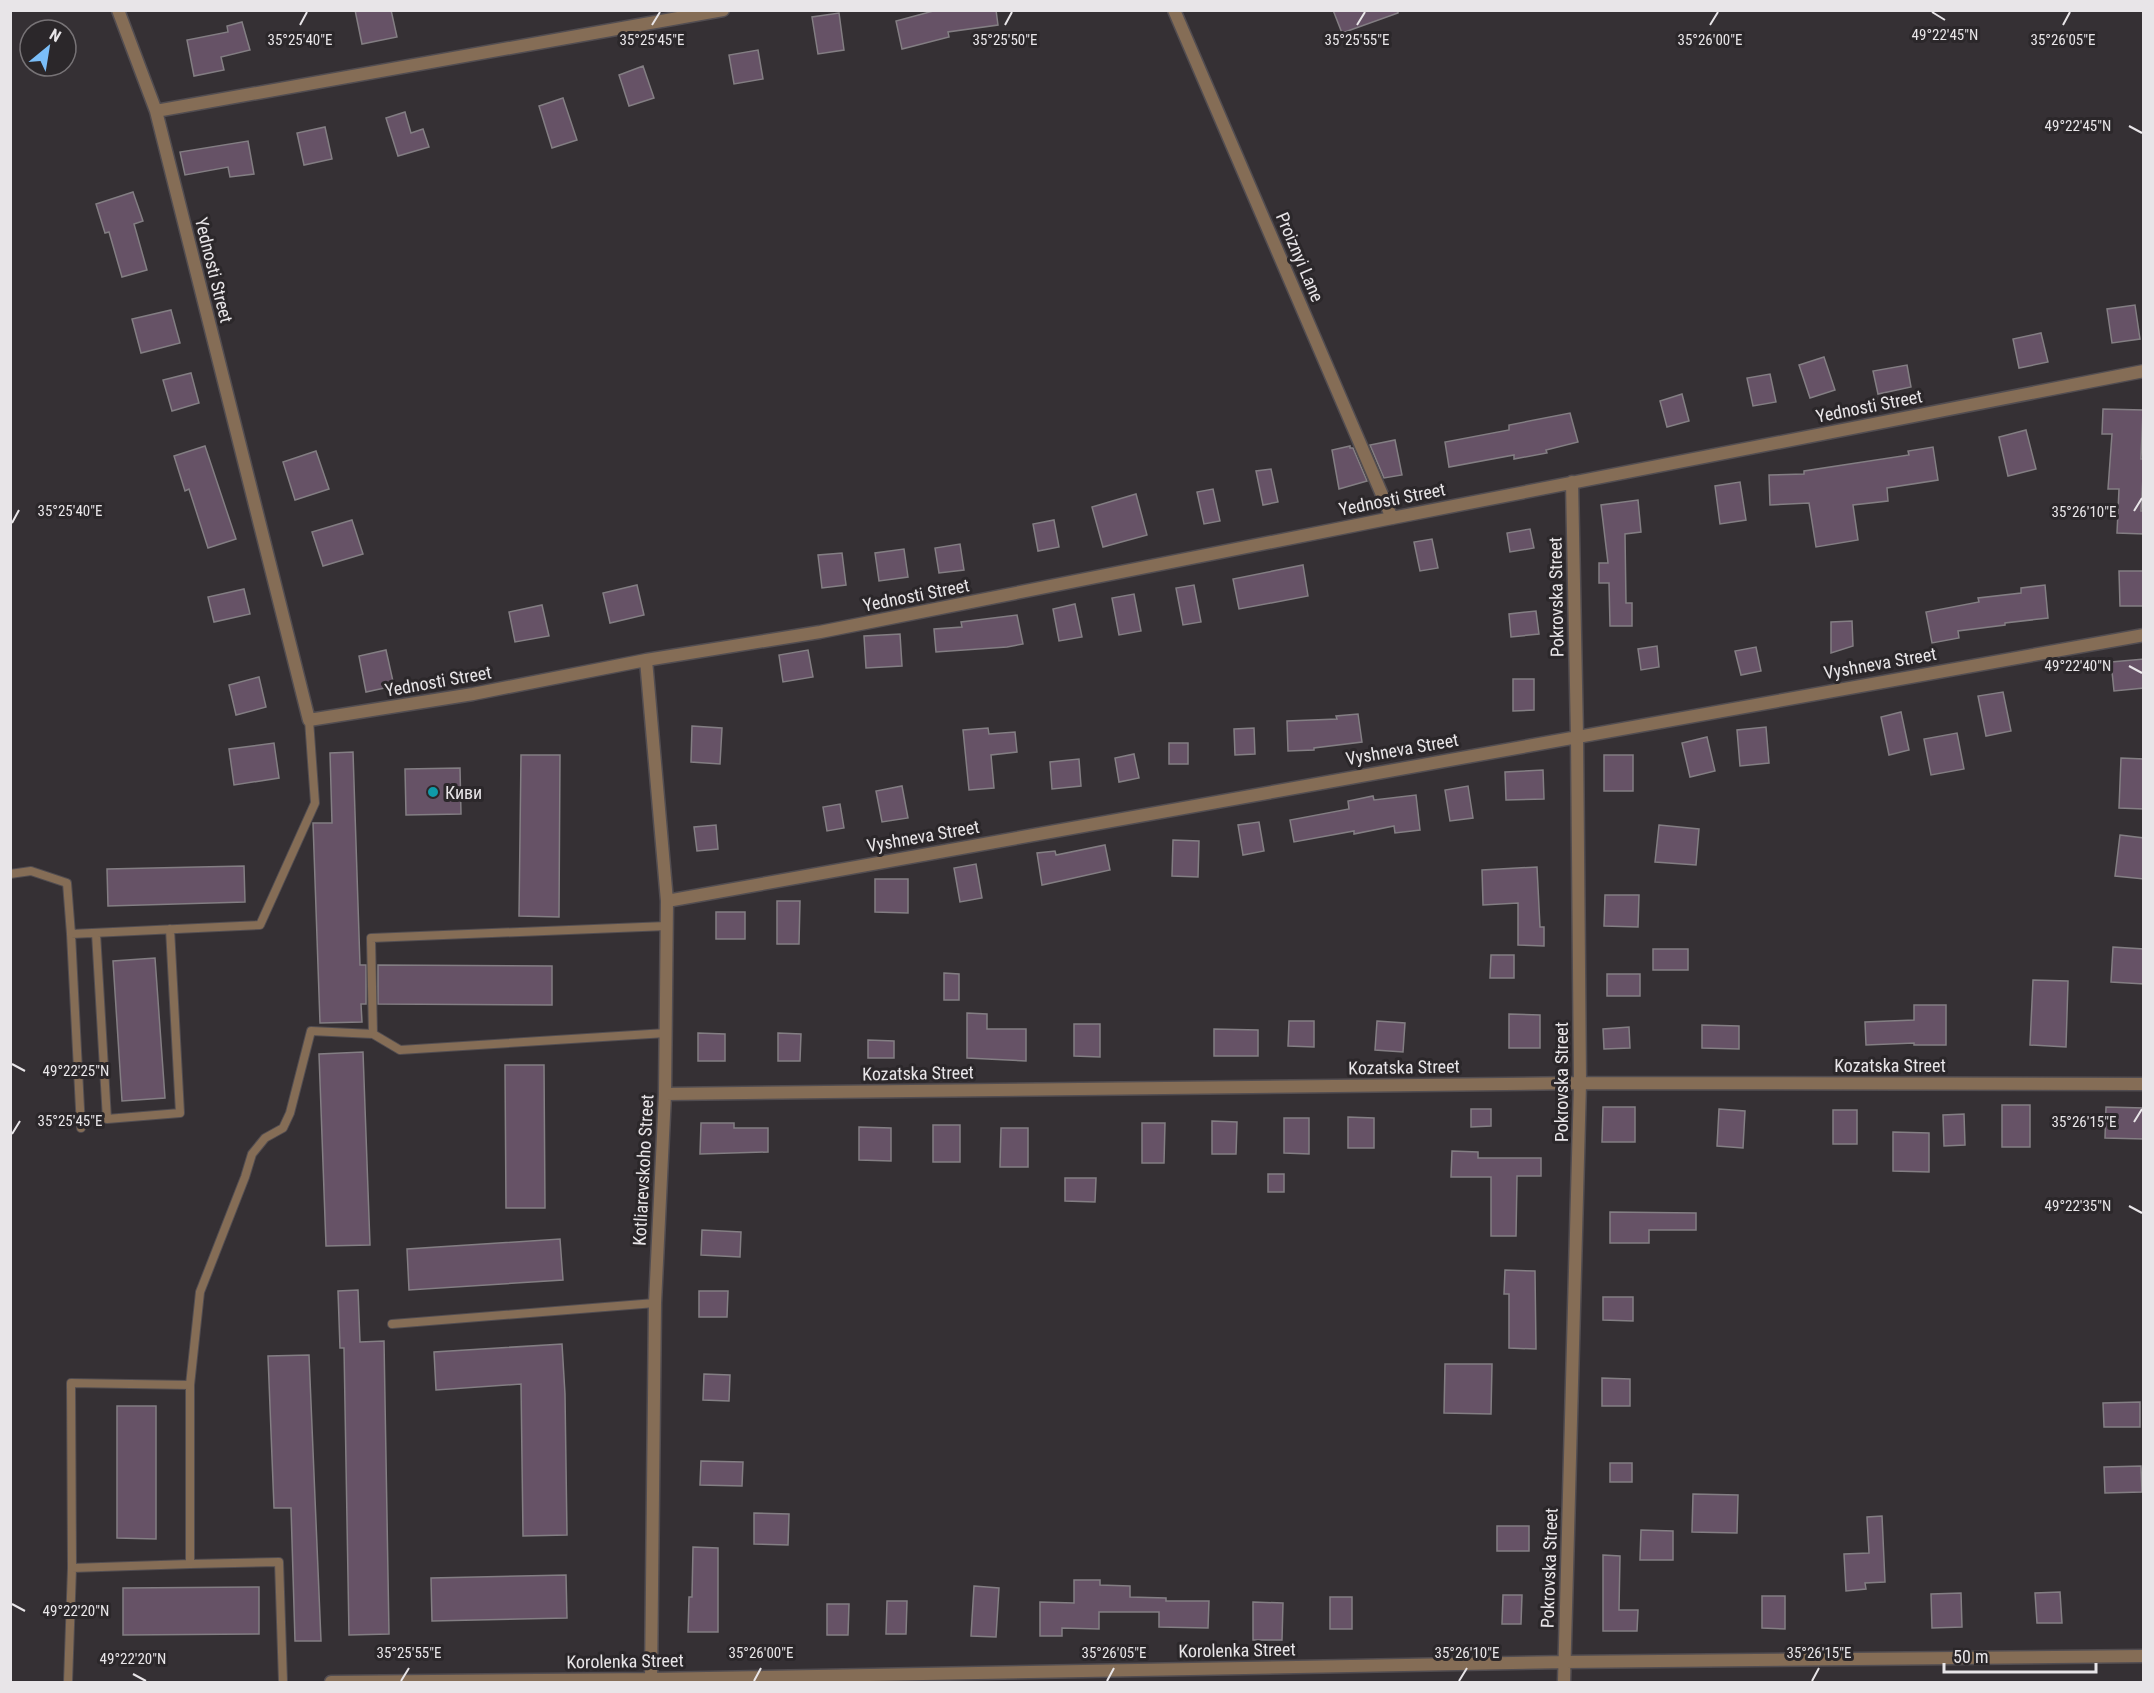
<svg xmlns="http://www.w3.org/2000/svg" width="2154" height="1693" font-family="'Roboto Condensed',sans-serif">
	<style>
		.building { fill: #665266; stroke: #837e83; stroke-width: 1.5 }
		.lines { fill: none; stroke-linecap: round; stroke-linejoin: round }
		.lane-casing { stroke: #524d51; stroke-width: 10 }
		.street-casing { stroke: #524d51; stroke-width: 15 }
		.lane { stroke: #856d56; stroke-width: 8 }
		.street { stroke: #856d56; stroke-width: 12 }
		.ticks { fill: none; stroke: #e8e5e8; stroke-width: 2 }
		.culture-dot { fill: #0f9aa8; stroke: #2b272a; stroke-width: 2 }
		.labels { text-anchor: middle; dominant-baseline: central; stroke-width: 6; stroke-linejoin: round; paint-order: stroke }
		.street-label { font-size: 18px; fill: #e8e5e8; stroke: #2b272a }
		.poi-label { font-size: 18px; fill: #e8e5e8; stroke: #2b272a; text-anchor: start }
		.ticks-label { font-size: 15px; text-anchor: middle; fill: #e8e5e8; stroke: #2b272a; stroke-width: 6; stroke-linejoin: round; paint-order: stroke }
	</style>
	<rect width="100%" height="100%" fill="#353034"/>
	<path class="building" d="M355 10H391L397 37 362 44Z
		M937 10H996L998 25 948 32 949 37 902 49 896 21Z
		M1333 10H1398V13L1342 33Z
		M839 13 844 50 818 54 812 17Z
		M242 22 250 50 221 57 224 70 194 76 187 40 228 32 227 26Z
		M758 50 763 79 734 84 729 55Z
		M643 66 654 98 629 106 619 75Z
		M563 98 577 140 552 148 539 106Z
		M405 112 411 133 423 129 429 147 398 156 386 118Z
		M325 127 332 159 304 165 297 133Z
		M248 141 254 174 230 177 228 167 185 175 180 152Z
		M133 192 143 221 134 224 147 270 122 277 109 232 105 233 96 204Z
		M2135 305 2140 339 2112 343 2107 309Z
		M171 310 180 343 141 353 132 319Z
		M2041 333 2048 362 2019 368 2013 339Z
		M1824 357 1835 390 1810 398 1799 365Z
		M1907 365 1911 387 1878 394 1873 371Z
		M191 373 199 403 172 411 163 380Z
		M1770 374 1776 402 1753 406 1747 378Z
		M1682 394 1689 421 1667 427 1660 401Z
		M2103 409 2143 410 2141 459H2144L2141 511H2144V534L2117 533 2119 489H2108L2112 434H2102Z
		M1570 413 1578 442 1546 450 1547 453 1514 459V455L1449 467 1445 442 1509 430V425Z
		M2026 430 2036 469 2008 476 1999 437Z
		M1395 440 1402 475 1384 478 1370 445Z
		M205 446 236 539 208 548 189 489 185 491 174 456Z
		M1350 446V448H1353L1367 481 1339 489 1332 450Z
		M1933 447 1938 480 1887 488 1888 501 1853 505 1858 540 1816 547 1809 503 1770 505 1769 475 1804 474V471L1909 455 1908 451Z
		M316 451 329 489 295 500 283 462Z
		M1271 469 1278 502 1263 505 1256 471Z
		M1740 482 1746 520 1720 524 1715 486Z
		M1213 489 1220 521 1204 524 1197 492Z
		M1136 494 1147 535 1103 547 1092 507Z
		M1638 500 1641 532 1625 534 1626 603H1632V626H1610L1609 583H1599V563H1608L1601 505Z
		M352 520 363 554 323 566 312 532Z
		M1054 520 1059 547 1038 551 1033 524Z
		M1530 529 1534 548 1510 552 1507 533Z
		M1432 539 1438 568 1420 571 1414 542Z
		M960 544 964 570 939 573 935 548Z
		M904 549 908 577 879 581 875 553Z
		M842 553 846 585 822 588 818 555Z
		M1303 565 1308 596 1239 609 1233 579Z
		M2119 571H2144V606H2120Z
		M637 585 644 615 610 623 603 593Z
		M1194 585 1201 622 1183 625 1176 588Z
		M2045 585 2048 618 2005 623V625L1958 631 1959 638 1932 643 1926 612 1979 602 1978 598 2021 593V588Z
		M244 589 250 614 214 622 208 597Z
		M1134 594 1141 631 1119 635 1112 598Z
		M1075 604 1082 637 1059 641 1053 609Z
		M542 605 549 636 515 642 509 612Z
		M1536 611 1539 634 1511 637 1509 614Z
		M1017 615 1023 644 1007 647 936 652 934 629 962 627 961 622Z
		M1852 621 1853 646 1831 653V622Z
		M900 634 902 666 866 668 864 636Z
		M1657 646 1659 667 1641 670 1638 649Z
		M1756 647 1761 671 1741 675 1735 651Z
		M386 650 394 686 366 692 359 656Z
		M808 650 813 677 783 682 779 655Z
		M2144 659V688L2114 691 2111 662Z
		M259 677 266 707 236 715 229 685Z
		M1513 679H1534V710L1513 711Z
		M2003 692 2011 731 1986 736 1978 696Z
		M1901 712 1909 750 1889 755 1881 717Z
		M1358 714 1362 742 1314 748V750L1288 751 1287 721 1337 719 1336 716Z
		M692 726 722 728 720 764 691 762Z
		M1766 727 1769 763 1740 766 1737 730Z
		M988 728 989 734 1015 732 1017 752 991 755 994 788 969 790 963 730Z
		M1254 728 1255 754 1235 755 1234 729Z
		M1957 733 1964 769 1931 775 1924 739Z
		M1707 737 1715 771 1690 777 1682 743Z
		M274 743 279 778 234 785 229 749Z
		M1169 743H1188V764H1169Z
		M353 752 360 965H366V1004H361L362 1022 320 1023 313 823H332L330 753Z
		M1134 754 1139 778 1119 782 1115 758Z
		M521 755H560L559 917 519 916Z
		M1604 755H1633V791H1604Z
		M2121 758 2144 759V809L2119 808Z
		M1079 759 1081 786 1052 789 1050 762Z
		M460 768 461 814 406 815 405 769Z
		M1543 770 1544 799 1506 800 1505 772Z
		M902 786 908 818 882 822 876 791Z
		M1468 786 1473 818 1450 821 1445 790Z
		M1416 795 1420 830 1395 833 1394 826 1354 834V831L1294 842 1290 820 1349 809 1348 801 1373 796 1374 800Z
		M840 804 844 828 827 831 823 807Z
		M1259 822 1264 851 1243 855 1238 825Z
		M716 825 718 849 697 851 694 827Z
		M1659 825 1699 829 1696 865 1655 862Z
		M2120 835 2144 838V879L2115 876Z
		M1173 840 1199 841 1198 877 1172 876Z
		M1105 845 1110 870 1042 885 1037 853 1055 851 1056 855Z
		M976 864 982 898 960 902 954 868Z
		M244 866 245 902 108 906 107 869Z
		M1537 867 1540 927H1544V946L1518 945V903L1483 905 1482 870Z
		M875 879H908V913L875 912Z
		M1605 895H1639L1638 927 1604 926Z
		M777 901H800L799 944H777Z
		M716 912H745V939H716Z
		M2113 947 2144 949V984L2111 982Z
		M1653 949H1688V970H1653Z
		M1491 955H1514V978H1490Z
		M155 958 165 1098 122 1101 113 961Z
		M378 965 552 966V1005L378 1004Z
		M944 973 959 974V1000H944Z
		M1607 974H1640V996H1607Z
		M2033 980 2068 981 2066 1047 2030 1045Z
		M1914 1005H1946V1045H1914V1043L1866 1045 1865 1022 1914 1020Z
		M967 1013 987 1014V1029H1026V1061L967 1058Z
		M1509 1014 1540 1015V1048H1509Z
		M1289 1021H1314V1047L1288 1046Z
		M1377 1021 1405 1023 1403 1052 1375 1050Z
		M1074 1024H1100V1057L1074 1056Z
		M1702 1025 1739 1026V1049L1702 1048Z
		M1629 1027 1630 1048 1604 1049 1603 1029Z
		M1214 1029 1258 1030V1056H1214Z
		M698 1033 725 1034V1061H698Z
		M778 1033 801 1034 800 1061H778Z
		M868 1040 894 1041V1058H868Z
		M363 1052 370 1245 326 1246 319 1054Z
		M505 1065H544L545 1208H506Z
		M2002 1105H2030V1147H2002Z
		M1603 1107H1635V1142H1602Z
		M2106 1107 2144 1108V1139L2105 1138Z
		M1471 1109H1491V1126L1471 1127Z
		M1719 1109 1745 1111 1743 1148 1717 1146Z
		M1833 1110H1857V1144H1833Z
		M1964 1114 1965 1145 1944 1146 1943 1115Z
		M1348 1117 1374 1118V1148H1348Z
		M1284 1118H1309V1154L1284 1153Z
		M1212 1121 1237 1122 1236 1154H1212Z
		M701 1123H734V1128H768V1152L700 1154Z
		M1142 1123H1165L1164 1163H1142Z
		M933 1125H960V1162H933Z
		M859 1127 891 1128V1161L859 1160Z
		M1001 1128H1028V1167H1000Z
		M1893 1132 1929 1133V1172L1893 1171Z
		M1452 1151 1478 1152V1158H1541V1176H1517L1516 1236H1491V1177H1451Z
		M1268 1174H1284V1192H1268Z
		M1065 1178H1096L1095 1202 1065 1201Z
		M1610 1212 1696 1213V1230H1649V1243H1610Z
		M702 1230 741 1232 740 1257 701 1255Z
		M560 1239 563 1280 409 1290 407 1249Z
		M1505 1270 1535 1271 1536 1349 1509 1348V1294H1504Z
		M358 1290 360 1342 384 1341 389 1634 349 1635 344 1348H340L338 1291Z
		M699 1291H728L727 1317H699Z
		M1603 1297H1633V1321L1603 1320Z
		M562 1344 565 1394 567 1535 523 1536 521 1384 436 1390 434 1352Z
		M309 1355 321 1641H295L291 1508H274L268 1356Z
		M1445 1364H1492L1491 1414 1444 1413Z
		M704 1374 730 1375 729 1401 703 1400Z
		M1602 1378 1630 1379V1406H1602Z
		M2140 1402V1427H2104L2103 1403Z
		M117 1406H156V1539L117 1538Z
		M701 1461 743 1462 742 1486 700 1485Z
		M1610 1463H1632V1482H1610Z
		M2141 1466 2142 1492 2105 1493 2104 1467Z
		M1693 1494 1738 1495 1737 1533 1692 1532Z
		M754 1513 789 1514 788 1545 754 1544Z
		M1882 1516 1885 1582 1865 1583 1866 1589 1846 1591 1844 1554 1869 1553 1867 1517Z
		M1497 1526H1529V1551H1497Z
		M1641 1530 1673 1531V1560H1640Z
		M693 1547 718 1548V1632H688L689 1597H692Z
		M1603 1555 1620 1556 1619 1610H1638L1637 1631H1603Z
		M566 1575 567 1618 432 1621 431 1578Z
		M1074 1580H1100V1585L1130 1586V1597L1166 1598V1601H1209L1208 1628 1159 1627V1612H1099V1629L1062 1628V1636H1040V1602L1074 1603Z
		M974 1586 999 1588 996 1637 971 1636Z
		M259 1587V1634L123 1635V1588Z
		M2060 1592 2062 1623H2037L2035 1593Z
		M1961 1593 1962 1627 1932 1628 1931 1594Z
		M1503 1595H1522L1521 1624H1502Z
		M1762 1596H1785V1629L1762 1628Z
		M1330 1597H1352V1629H1330Z
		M887 1601H907L906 1634H886Z
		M1253 1602 1283 1603 1282 1640H1253Z
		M827 1604H849L848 1635H827Z"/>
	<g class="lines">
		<defs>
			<path id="lane" d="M10 874 31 871 67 883 71 934
				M96 933 107 1119 180 1113 170 929
				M666 1033 400 1050 373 1034 371 938 667 926
				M81 1128 71 934 260 925 315 803 309 720
				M392 1324 655 1303
				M190 1385 200 1292 245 1177 252 1154 265 1138 283 1128 290 1113 311 1031 373 1034
				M190 1564 279 1562 283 1682
				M68 1682 72 1568 71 1383 190 1385V1564L72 1568"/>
			<path id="street" d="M118 10 156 111 309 720 473 694 646 660 820 632 1392 518 2144 371
				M1174 10 1392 518
				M156 111 723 10
				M646 660 667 901 665 1094 655 1303 651 1682
				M667 901 2144 635
				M665 1094 1580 1083 2144 1084
				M331 1682 651 1679 1565 1662 2144 1656
				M1564 1682 1580 1083 1577 736 1572 482"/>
		</defs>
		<use href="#lane" class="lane-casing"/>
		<use href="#street" class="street-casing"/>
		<use href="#lane" class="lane"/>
		<use href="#street" class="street"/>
	</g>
	<path class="ticks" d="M1932 12 1945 20M300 25 307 12M652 25 660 12M1005 25 1012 12M1357 25 1365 12M1710 25 1718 12M2063 25 2070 12M2129 126 2142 133M2134 511 2142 498M12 523 19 510M2129 666 2142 673M12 1064 25 1071M2134 1122 2142 1109M12 1134 20 1121M2129 1206 2142 1213M12 1604 25 1611M133 1674 146 1681M401 1681 409 1668M754 1681 761 1668M1107 1681 1114 1668M1459 1681 1467 1668M1812 1681 1819 1668"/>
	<circle class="culture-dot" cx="433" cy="792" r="6"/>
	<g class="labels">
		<g class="street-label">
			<text transform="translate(1300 257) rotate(67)">Proiznyi Lane</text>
			<text transform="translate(214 270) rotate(76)">Yednosti Street</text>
			<text transform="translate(1869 406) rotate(-11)">Yednosti Street</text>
			<text transform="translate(1392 499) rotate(-11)">Yednosti Street</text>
			<text transform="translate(916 595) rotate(-11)">Yednosti Street</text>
			<text transform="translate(1556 597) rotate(-91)">Pokrovska Street</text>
			<text transform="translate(1880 663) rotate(-10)">Vyshneva Street</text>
			<text transform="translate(438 681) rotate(-10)">Yednosti Street</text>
			<text transform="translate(1402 749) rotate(-10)">Vyshneva Street</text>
			<text transform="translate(923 836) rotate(-10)">Vyshneva Street</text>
			<text x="1890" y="1065">Kozatska Street</text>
			<text transform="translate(1404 1067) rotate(-1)">Kozatska Street</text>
			<text transform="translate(918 1073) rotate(-1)">Kozatska Street</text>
			<text transform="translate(1561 1082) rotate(-90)">Pokrovska Street</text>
			<text transform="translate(643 1170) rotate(-87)">Kotliarevskoho Street</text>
			<text transform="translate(1549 1568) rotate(-88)">Pokrovska Street</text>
			<text transform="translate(1237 1650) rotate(-1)">Korolenka Street</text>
			<text transform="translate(625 1661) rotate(-1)">Korolenka Street</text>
		</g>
		<g class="poi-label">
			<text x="445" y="792">Киви</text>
		</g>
	</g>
	<g class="ticks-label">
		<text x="1945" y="40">49°22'45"N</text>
		<text x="652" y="45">35°25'45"E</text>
		<text x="300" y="45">35°25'40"E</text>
		<text x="1005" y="45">35°25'50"E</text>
		<text x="1357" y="45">35°25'55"E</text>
		<text x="1710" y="45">35°26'00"E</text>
		<text x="2063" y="45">35°26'05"E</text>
		<text x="2078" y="131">49°22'45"N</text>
		<text x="70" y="516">35°25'40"E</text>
		<text x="2084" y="517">35°26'10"E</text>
		<text x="2078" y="671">49°22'40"N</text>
		<text x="76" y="1076">49°22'25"N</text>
		<text x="70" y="1126">35°25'45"E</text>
		<text x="2084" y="1127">35°26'15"E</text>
		<text x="2078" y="1211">49°22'35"N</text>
		<text x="76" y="1616">49°22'20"N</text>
		<text x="409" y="1658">35°25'55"E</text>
		<text x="761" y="1658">35°26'00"E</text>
		<text x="1114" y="1658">35°26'05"E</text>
		<text x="1467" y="1658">35°26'10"E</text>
		<text x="1819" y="1658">35°26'15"E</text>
		<text x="133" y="1664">49°22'20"N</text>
	</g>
	<rect width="2154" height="1693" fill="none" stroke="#e8e5e8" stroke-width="24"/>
	<g transform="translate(48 48) rotate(30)"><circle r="28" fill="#2b272a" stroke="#777376" stroke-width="1.5"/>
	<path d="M0-4.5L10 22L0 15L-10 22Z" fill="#7bbef8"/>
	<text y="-9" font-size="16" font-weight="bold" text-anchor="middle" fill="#e8e5e8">N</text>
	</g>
	<path d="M1944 1663v9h152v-9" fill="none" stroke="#e8e5e8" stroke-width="3"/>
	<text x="1953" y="1663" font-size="18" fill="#e8e5e8" stroke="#2b272a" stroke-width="4.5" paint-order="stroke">50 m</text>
</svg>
